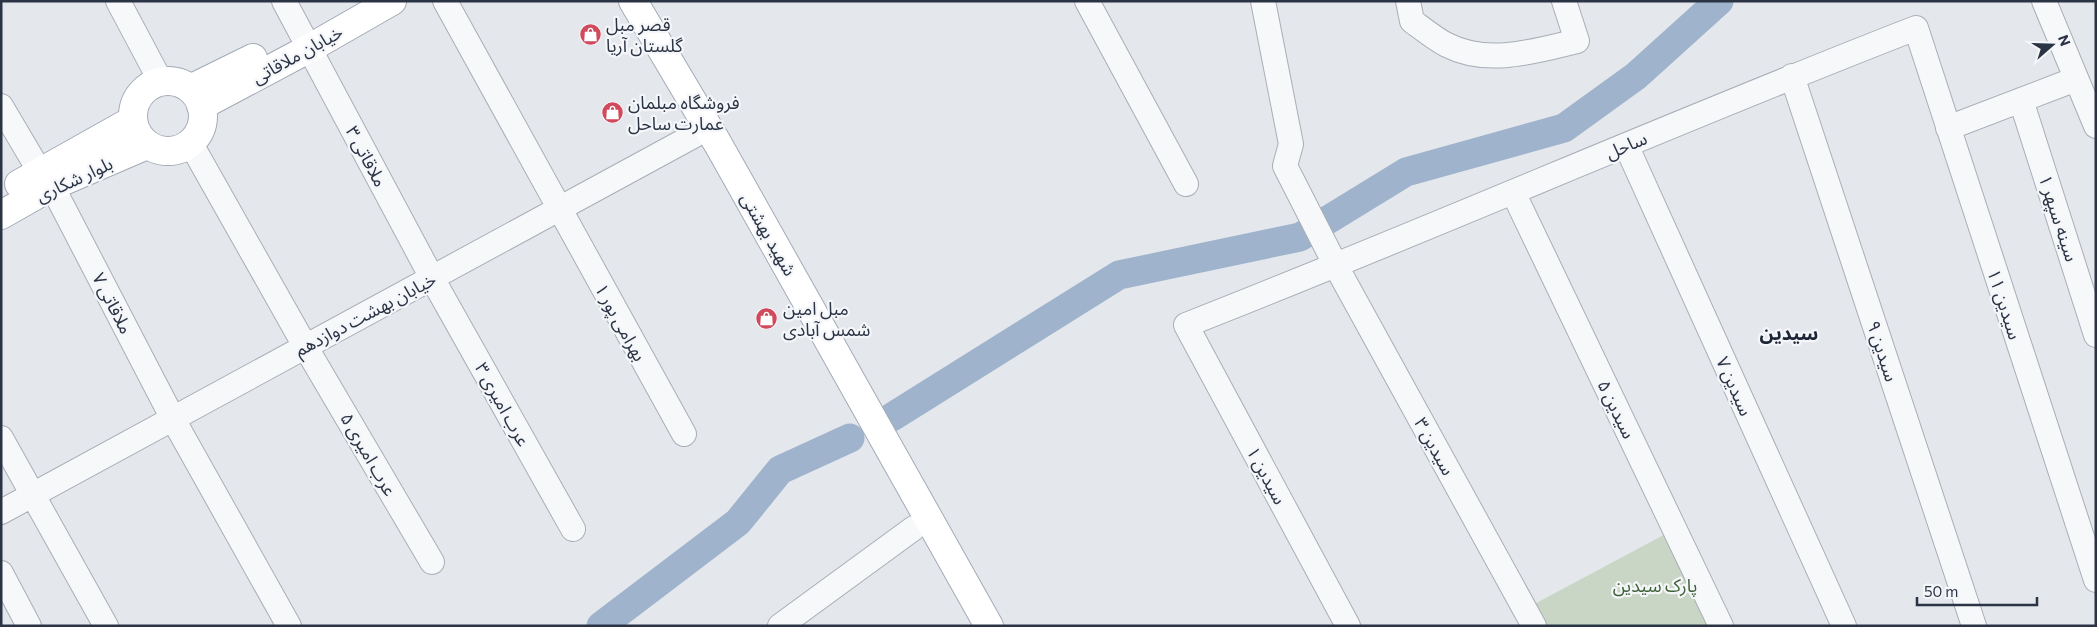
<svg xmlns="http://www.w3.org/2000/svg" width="2097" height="627" font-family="Commissioner,'Noto Sans Arabic',sans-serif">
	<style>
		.green { fill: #c9d6c5 }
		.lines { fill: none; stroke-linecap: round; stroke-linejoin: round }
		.river { stroke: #9fb4cc; stroke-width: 29 }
		.minor-casing { stroke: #a9aeb7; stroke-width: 26 }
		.major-casing { stroke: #a3abb8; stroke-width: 30 }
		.minor { stroke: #f7f8fa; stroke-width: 24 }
		.major { stroke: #fff; stroke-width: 28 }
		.labels { text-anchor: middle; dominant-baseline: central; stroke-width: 4.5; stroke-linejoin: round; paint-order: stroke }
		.poi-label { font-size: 18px; fill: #2b3445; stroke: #f4f6f9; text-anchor: start }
		.street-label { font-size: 18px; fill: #2b3445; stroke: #f4f6f9 }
		.park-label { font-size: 18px; fill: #3f6138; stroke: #f4f6f9 }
		.neighbourhood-label { font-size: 19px; font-weight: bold; fill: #1d2536; stroke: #f4f6f9 }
	</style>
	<rect width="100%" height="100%" fill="#e4e7ec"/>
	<path class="green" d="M1675 529 1721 626H1534L1525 609Z"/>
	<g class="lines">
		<path class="river" d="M892 417 1119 275 1300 237 1406 172 1564 128 1636 76 1719 1
			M601 626 738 522 780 470 850 438"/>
		<defs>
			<path id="minor" d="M118 1 161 82
				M284 1 432 278 573 529
				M445 1 684 434
				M1087 1 1186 184
				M1263 1 1291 144 1285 166 1336 266 1534 626
				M1408 1 1412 21C1423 29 1435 39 1447 45 1488 66 1535 51 1577 41L1564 1
				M2044 1 2096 126
				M1792 76 1974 626
				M2021 100 2096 335
				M1 106 40 172
				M1948 128 2076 79
				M191 144 305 346 432 562
				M1626 145 1844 626
				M52 186 173 419 289 626
				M1513 192 1721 626
				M1 438 106 626
				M1 512 695 135
				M1 573 29 626
				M780 626 914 528
				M1348 626 1186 325C1431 229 1671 123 1916 28L2096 580"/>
			<path id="major" d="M633 1 718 144 989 626
				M133 116a35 35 0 1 1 70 0a35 35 0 1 1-70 0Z
				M190 89 253 58
				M201 106 310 48 392 1
				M19 184 133 120
				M1 215 52 186 147 145"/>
		</defs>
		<use href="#minor" class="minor-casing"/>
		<use href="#major" class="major-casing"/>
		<use href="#minor" class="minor"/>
		<use href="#major" class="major"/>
	</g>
	<defs>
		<symbol id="shop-disc" viewBox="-11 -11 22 22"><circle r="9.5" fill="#d1495b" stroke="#f4f6f9"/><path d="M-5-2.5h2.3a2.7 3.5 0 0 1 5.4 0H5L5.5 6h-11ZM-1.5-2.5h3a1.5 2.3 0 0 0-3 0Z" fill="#fff"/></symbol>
	</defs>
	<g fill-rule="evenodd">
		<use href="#shop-disc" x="578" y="22" width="25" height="25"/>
		<use href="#shop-disc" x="600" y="100" width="25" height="25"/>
		<use href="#shop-disc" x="754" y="306" width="25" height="25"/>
	</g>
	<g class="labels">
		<g class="poi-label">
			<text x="606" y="24">قصر مبل<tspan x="606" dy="21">گلستان آریا</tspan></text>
			<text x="628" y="102">فروشگاه مبلمان<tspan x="628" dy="21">عمارت ساحل</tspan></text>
			<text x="783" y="308">مبل امین<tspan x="783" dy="21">شمس آبادی</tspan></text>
		</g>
		<g class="street-label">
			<text transform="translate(297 54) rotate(-29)">خیابان ملاقاتی</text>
			<text transform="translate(1626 145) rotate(-23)">ساحل</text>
			<text transform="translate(367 156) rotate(62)">ملاقاتی ۳</text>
			<text transform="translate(74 179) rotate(-25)">بلوار شکاری</text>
			<text transform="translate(2059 218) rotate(72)">۱ سینه سپهر</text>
			<text transform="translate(769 234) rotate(60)">شهید بهشتی</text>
			<text transform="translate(113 303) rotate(63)">۷ ملاقاتی</text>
			<text transform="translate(2005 304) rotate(72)">۱۱ سیدین</text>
			<text transform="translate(365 314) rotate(-28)">خیابان بهشت دوازدهم</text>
			<text transform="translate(621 322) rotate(61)">۱ بهرامی پور</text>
			<text transform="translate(1883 351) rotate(72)">۹ سیدین</text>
			<text transform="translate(1735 386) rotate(66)">سیدین ۷</text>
			<text transform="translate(503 404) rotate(61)">۳ عرب امیری</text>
			<text transform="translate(1617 409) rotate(64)">سیدین ۵</text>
			<text transform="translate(1435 446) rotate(61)">سیدین ۳</text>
			<text transform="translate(369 454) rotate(60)">۵ عرب امیری</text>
			<text transform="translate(1267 475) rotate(62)">سیدین ۱</text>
		</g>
		<g class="park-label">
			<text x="1655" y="585">پارک سیدین</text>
		</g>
		<g class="neighbourhood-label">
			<text x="1789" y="332">سیدین</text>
		</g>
	</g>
	<rect width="2097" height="627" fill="none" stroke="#2b3445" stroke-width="5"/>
	<g transform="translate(2052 45) rotate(70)" stroke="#f4f6f9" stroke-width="4" paint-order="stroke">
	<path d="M0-4L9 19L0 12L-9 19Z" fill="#2b3445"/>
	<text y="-8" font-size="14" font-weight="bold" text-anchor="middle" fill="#2b3445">N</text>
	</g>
	<path d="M1917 597v8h120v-8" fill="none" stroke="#2b3445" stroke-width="2.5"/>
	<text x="1924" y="597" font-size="15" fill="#2b3445" stroke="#f4f6f9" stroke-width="4" paint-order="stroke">50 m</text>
</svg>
